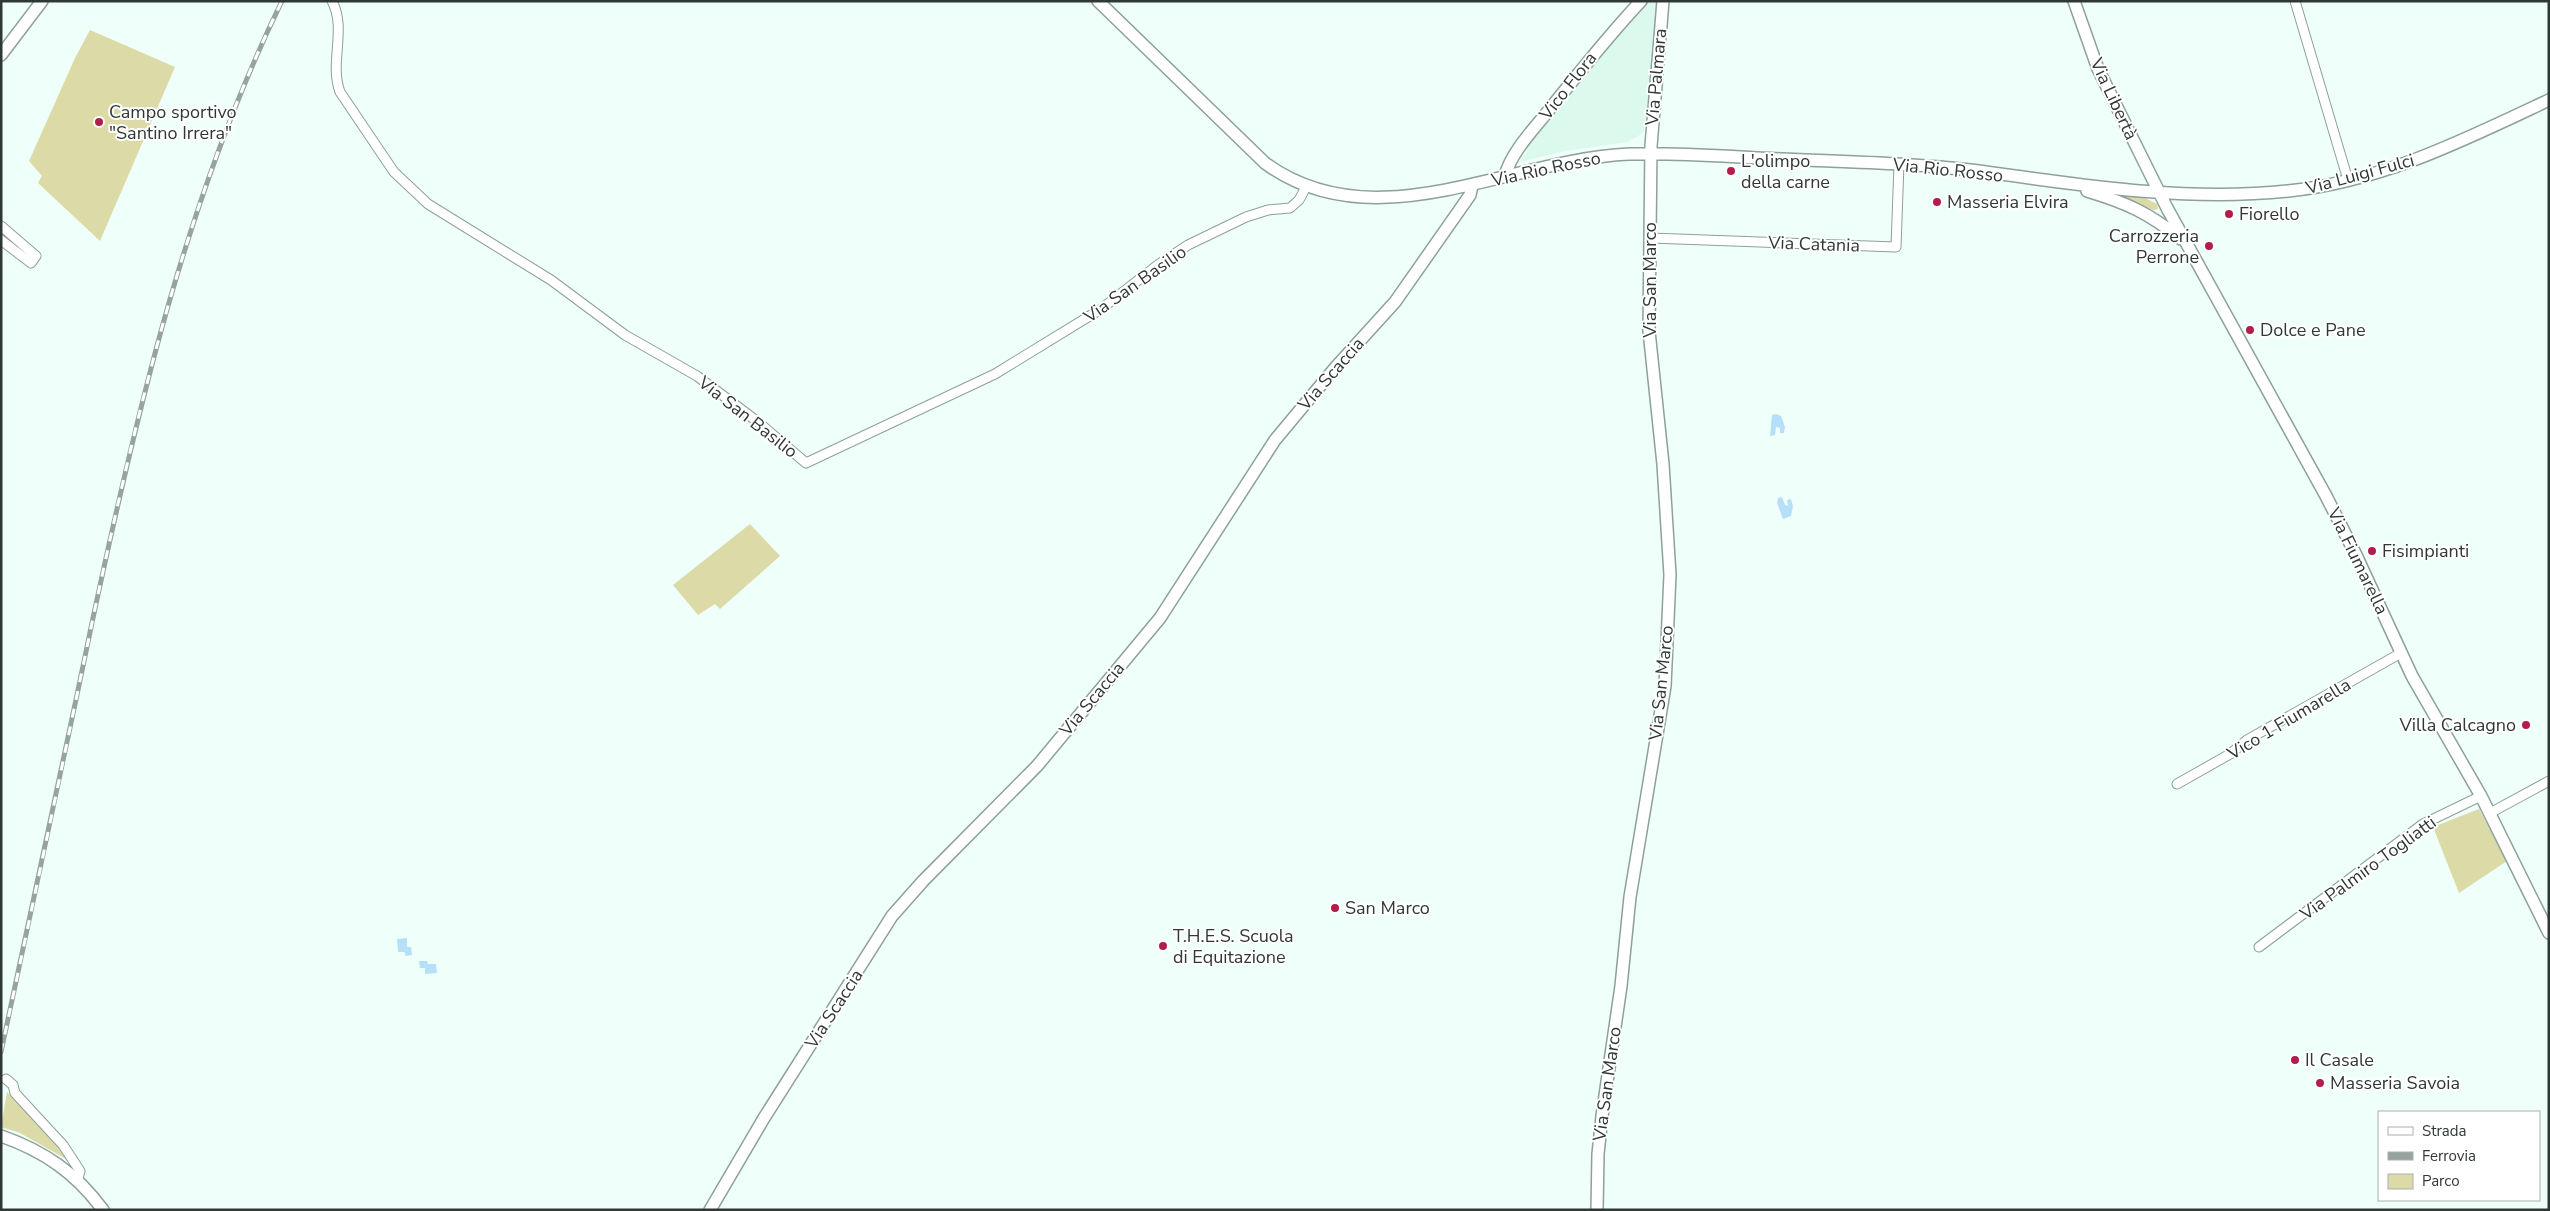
<svg xmlns="http://www.w3.org/2000/svg" width="2550" height="1211" font-family="'Nunito Sans',sans-serif">
	<style>
		.built { fill: #dcf9ee }
		.green { fill: #dcdba7 }
		.water { fill: #b6e0fa }
		.lines { fill: none; stroke-linecap: round; stroke-linejoin: round }
		.minor-casing { stroke: #8da099; stroke-width: 11 }
		.tertiary-casing { stroke: #8da099; stroke-width: 14 }
		.minor { stroke: #fff; stroke-width: 9 }
		.tertiary { stroke: #fff; stroke-width: 11 }
		.rail-casing { stroke: #96a39e; stroke-width: 5 }
		.rail { stroke: #fff; stroke-width: 3; stroke-dasharray: 9; stroke-linecap: butt }
		.poi-dot { fill: #b01e49; stroke: #fff; stroke-width: 2 }
		.labels { text-anchor: middle; dominant-baseline: central; stroke-width: 4; stroke-linejoin: round; paint-order: stroke }
		.street-label { font-size: 18px; fill: #303835; stroke: #fff }
		.poi-label { font-size: 18px; fill: #303835; stroke: #fff; text-anchor: start }
	</style>
	<rect width="100%" height="100%" fill="#effff9"/>
	<path class="built" d="M1646 1H1658L1648 115 1643 133 1628 142 1566 151 1519 162 1527 152 1528 143 1610 39Z"/>
	<path class="green" d="M90 30 175 67 100 241 38 183 42 176 29 161 75 58Z
		M2120 195 2143 197 2157 204 2158 209 2153 210Z
		M750 524 780 556 720 609 715 604 698 615 673 585Z
		M2479 809 2507 861 2459 893 2433 827Z
		M7 1092 59 1146 66 1159 20 1133 1 1127Z"/>
	<path class="water" d="M1776 414 1781 416 1785 427 1784 433H1780V428L1776 427 1775 435 1770 436 1772 415Z
		M1782 497 1785 505 1788 506 1787 500 1791 499 1793 506 1791 516 1783 519 1777 503 1778 498Z
		M407 938V947H411L412 955 405 956V952H398L397 939Z
		M419 961H427L428 964H436L437 973 425 974V968H420Z"/>
	<g class="lines">
		<defs>
			<path id="minor" d="M332 1C347 29 329 63 340 92L394 172 428 204 551 280 625 335 697 376 758 422 806 463 995 374 1101 309 1159 264 1188 245 1246 217 1268 210 1290 208 1299 200 1306 187
				M2295 1 2348 180
				M1 226 36 256 31 263 1 240
				M1650 238 1896 247 1899 164
				M2177 784 2230 754 2247 740 2401 653
				M2490 813 2549 781
				M2259 947 2423 824 2481 796
				M6 1079 13 1085 15 1093 63 1145 80 1171 78 1179"/>
			<path id="tertiary" d="M1098 1 1265 163C1374 243 1510 159 1629 154 1679 152 1731 157 1781 159 1847 162 1913 163 1979 171 2081 185 2184 202 2288 191 2381 182 2466 139 2549 100
				M2074 1 2098 69 2167 208 2326 496 2356 555 2412 676 2481 796 2549 933
				M1 55 42 1
				M1505 176C1511 152 1534 129 1549 110 1579 73 1608 36 1641 1
				M2087 191C2127 203 2149 213 2181 239
				M1 1136C44 1151 76 1173 103 1210
				M710 1210 764 1118 892 916 923 881 1037 766 1160 618 1275 440 1335 368 1395 302 1470 195 1472 186
				M1597 1210 1598 1154 1602 1116 1621 986 1630 897 1665 686 1670 575 1663 464 1649 331 1651 146 1663 1"/>
		</defs>
		<use href="#minor" class="minor-casing"/>
		<use href="#tertiary" class="tertiary-casing"/>
		<use href="#minor" class="minor"/>
		<use href="#tertiary" class="tertiary"/>
		<defs>
			<path id="rail" d="M1 1052C32 908 63 763 93 618 138 407 187 196 282 1"/>
		</defs>
		<use href="#rail" class="rail-casing"/>
		<use href="#rail" class="rail"/>
	</g>
	<g class="poi-dot">
		<circle cx="99" cy="122" r="5"/>
		<circle cx="1731" cy="171" r="5"/>
		<circle cx="1937" cy="202" r="5"/>
		<circle cx="2229" cy="214" r="5"/>
		<circle cx="2209" cy="246" r="5"/>
		<circle cx="2250" cy="330" r="5"/>
		<circle cx="2372" cy="551" r="5"/>
		<circle cx="2526" cy="725" r="5"/>
		<circle cx="1335" cy="908" r="5"/>
		<circle cx="1163" cy="946" r="5"/>
		<circle cx="2295" cy="1060" r="5"/>
		<circle cx="2320" cy="1083" r="5"/>
	</g>
	<g class="labels">
		<g class="street-label">
			<text transform="translate(1656 77) rotate(-85)">Via Palmara</text>
			<text transform="translate(1568 86) rotate(-52)">Vico Flora</text>
			<text transform="translate(2114 99) rotate(65)">Via Libertà</text>
			<text transform="translate(1546 169) rotate(-12)">Via Rio Rosso</text>
			<text transform="translate(1948 170) rotate(6)">Via Rio Rosso</text>
			<text transform="translate(2360 174) rotate(-15)">Via Luigi Fulci</text>
			<text transform="translate(1814 244) rotate(2)">Via Catania</text>
			<text transform="translate(1650 280) rotate(-90)">Via San Marco</text>
			<text transform="translate(1135 284) rotate(-35)">Via San Basilio</text>
			<text transform="translate(1331 374) rotate(-49)">Via Scaccia</text>
			<text transform="translate(748 417) rotate(38)">Via San Basilio</text>
			<text transform="translate(2358 561) rotate(64)">Via Fiumarella</text>
			<text transform="translate(1661 683) rotate(-84)">Via San Marco</text>
			<text transform="translate(1092 699) rotate(-50)">Via Scaccia</text>
			<text transform="translate(2289 719) rotate(-31)">Vico 1 Fiumarella</text>
			<text transform="translate(2368 868) rotate(-36)">Via Palmiro Togliatti</text>
			<text transform="translate(834 1009) rotate(-57)">Via Scaccia</text>
			<text transform="translate(1607 1084) rotate(-82)">Via San Marco</text>
		</g>
		<g class="poi-label">
			<text x="109" y="112">Campo sportivo<tspan x="109" dy="21">"Santino Irrera"</tspan></text>
			<text x="1741" y="161">L'olimpo<tspan x="1741" dy="21">della carne</tspan></text>
			<text x="1947" y="202">Masseria Elvira</text>
			<text x="2239" y="214">Fiorello</text>
			<text x="2199" y="236" text-anchor="end">Carrozzeria<tspan x="2199" dy="21">Perrone</tspan></text>
			<text x="2260" y="330">Dolce e Pane</text>
			<text x="2382" y="551">Fisimpianti</text>
			<text x="2516" y="725" text-anchor="end">Villa Calcagno</text>
			<text x="1345" y="908">San Marco</text>
			<text x="1173" y="936">T.H.E.S. Scuola<tspan x="1173" dy="21">di Equitazione</tspan></text>
			<text x="2305" y="1060">Il Casale</text>
			<text x="2330" y="1083">Masseria Savoia</text>
		</g>
	</g>
	<rect width="2550" height="1211" fill="none" stroke="#303835" stroke-width="5"/>
	<rect x="2378" y="1111" width="162" height="90" fill="#ffffff" stroke="#acafae"/>
	<rect x="2388" y="1127" width="25" height="8" fill="#ffffff" stroke="#acafae"/>
	<text x="2422" y="1136" font-size="15" fill="#303835">Strada</text>
	<rect x="2388" y="1152" width="25" height="8" fill="#96a39e" stroke="#acafae"/>
	<text x="2422" y="1161" font-size="15" fill="#303835">Ferrovia</text>
	<rect x="2388" y="1174" width="25" height="15" fill="#dcdba7" stroke="#acafae"/>
	<text x="2422" y="1186" font-size="15" fill="#303835">Parco</text>
</svg>
